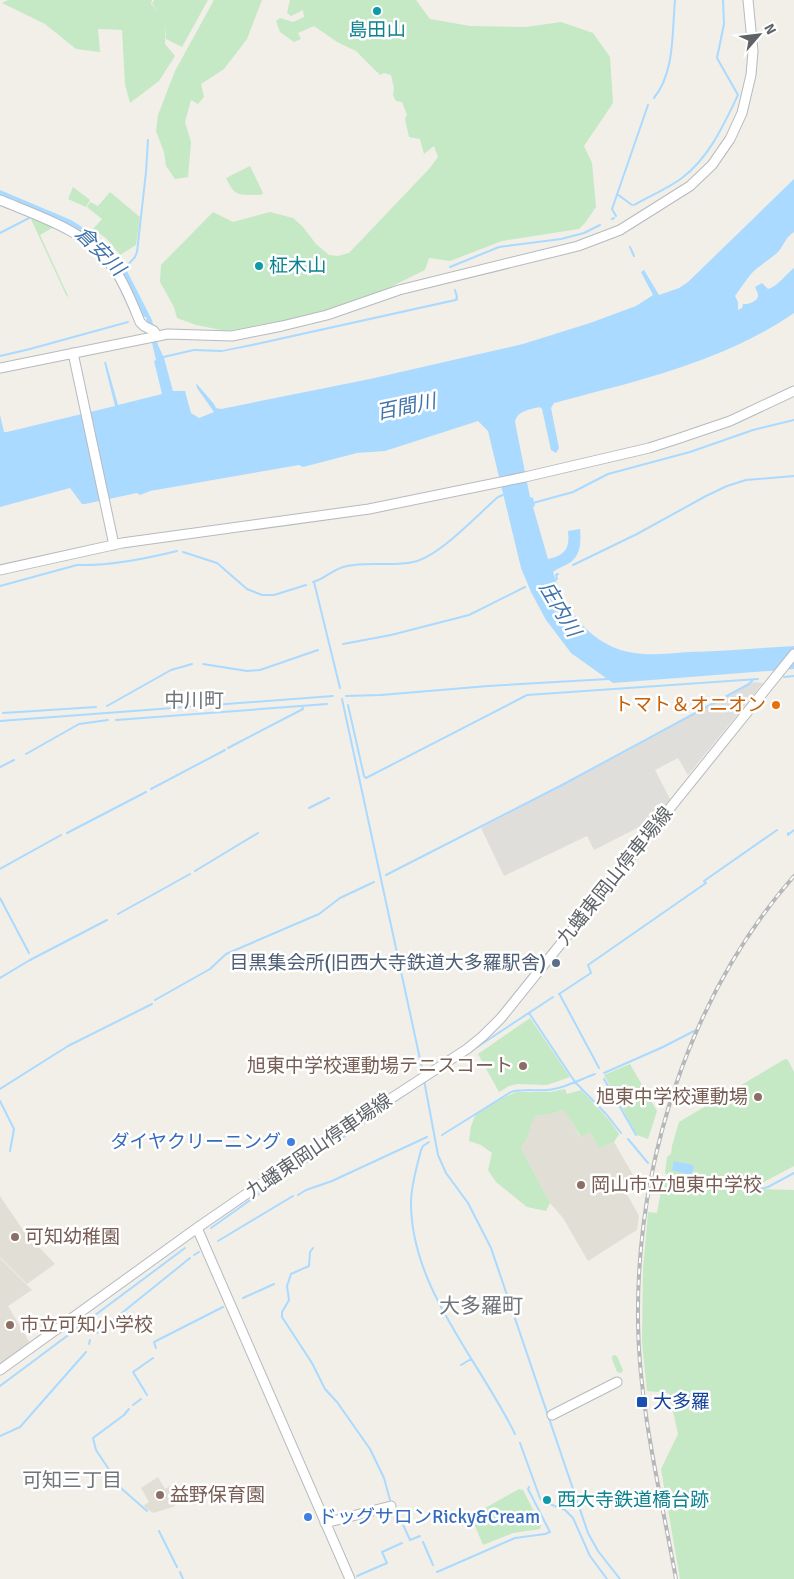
<svg xmlns="http://www.w3.org/2000/svg" width="794" height="1579" font-family="Signika,'Noto Sans JP',sans-serif">
	<style>
		.industrial { fill: #e0deda }
		.education { fill: #e1ded6 }
		.green { fill: #c5e8c5 }
		.water { fill: #aadaff }
		.lines { fill: none; stroke-linecap: round; stroke-linejoin: round }
		.stream { stroke: #aadaff; stroke-width: 2 }
		.secondary-casing { stroke: #b6babf; stroke-width: 11 }
		.secondary { stroke: #fff; stroke-width: 9 }
		.rail-casing { stroke: #b6b7b8; stroke-width: 4 }
		.rail { stroke: #fff; stroke-width: 2; stroke-dasharray: 5.5; stroke-linecap: butt }
		.culture-dot { fill: #0f9aa8; stroke: #fff; stroke-width: 2 }
		.food-dot { fill: #e8710a; stroke: #fff; stroke-width: 2 }
		.service-dot { fill: #5c6f8a; stroke: #fff; stroke-width: 2 }
		.education-dot { fill: #8d6e63; stroke: #fff; stroke-width: 2 }
		.shop-dot { fill: #3f7fe0; stroke: #fff; stroke-width: 2 }
		.transit-dot { fill: #1a4fb4; stroke: #fff; stroke-width: 2 }
		.labels { text-anchor: middle; dominant-baseline: central; stroke-width: 5; stroke-linejoin: round; paint-order: stroke }
		.culture-label { font-size: 19px; fill: #0d838f; stroke: #fff; text-anchor: start }
		.food-label { font-size: 19px; fill: #c56008; stroke: #fff; text-anchor: end }
		.street-label { font-size: 19px; fill: #5f6368; stroke: #fff }
		.service-label { font-size: 19px; fill: #4e5e75; stroke: #fff; text-anchor: end }
		.education-label { font-size: 19px; fill: #785e54; stroke: #fff; text-anchor: start }
		.shop-label { font-size: 19px; fill: #366cbe; stroke: #fff; text-anchor: end }
		.transit-label { font-size: 19px; fill: #164399; stroke: #fff; text-anchor: start }
		.water-label { font-size: 20px; font-style: italic; fill: #4174aa; stroke: #fff }
		.neighbourhood-label { font-size: 20px; fill: #70757a; stroke: #fff }
		.quarter-label { font-size: 21px; fill: #70757a; stroke: #fff }
	</style>
	<rect width="100%" height="100%" fill="#f1efe8"/>
	<path class="industrial" d="M754 682 763 683 688 775 678 758 655 770 670 799 653 820 594 850 587 836 504 876 481 828Z"/>
	<path class="education" d="M565 1110 580 1137 590 1132 599 1148 614 1142 633 1175 621 1183 639 1216 637 1230 588 1261 563 1218 550 1203 521 1148 528 1137 531 1123 535 1116 551 1114Z
		M0 1196 23 1230 55 1264 27 1284 0 1257Z
		M0 1258 32 1290 8 1306 31 1345 0 1368Z
		M158 1477 165 1489 170 1486 179 1502 173 1507 153 1513 143 1506 149 1502 141 1488Z"/>
	<path class="green" d="M8 0H152L151 4 160 14 152 4 154 0H208L182 47 166 39V24L165 44 175 56 159 81 130 103 125 84 122 30 98 29 100 52 76 49 45 24 2 3Z
		M214 0H262L247 39 224 69 201 84 204 97 198 104 191 100 185 122 191 142 188 177 175 179 166 166 164 152 156 131 158 115 175 71Z
		M290 0H416L430 19 470 26 526 27 561 22 593 33 610 57 613 103 584 146 592 163 596 207 585 223 579 229 502 241 450 261 429 258 425 270 366 299 293 319 226 331 196 325 177 318 174 307 160 282 161 265 213 212 233 222 270 212 293 218 303 227 316 244 329 255 338 256 349 253 429 169 438 157 434 146 424 154 420 139 409 137 405 119 407 115 402 102 396 101 393 95 394 88 391 75 384 73 380 75 356 51 337 42 314 26 298 33 301 39 294 42 280 32 276 21 280 18 293 22 304 17 303 10 291 16 287 13Z
		M250 166 263 193 261 195C240 194 236 199 226 178Z
		M73 187 90 200 86 207 68 199Z
		M110 192 140 217 136 245 120 255 106 238 93 229 102 219 87 207 90 202 98 206Z
		M32 218 54 227 40 235 68 296 67 297 31 219Z
		M530 1018 570 1077 547 1085 518 1084 509 1086 499 1092 478 1054Z
		M785 1059 788 1060 794 1072V1166L762 1183 705 1182 666 1174 665 1173 667 1157 671 1154 672 1146 679 1122Z
		M630 1064 657 1111 648 1139 637 1135 604 1075Z
		M565 1089 567 1094 581 1090 610 1121 619 1134 614 1142 599 1148 590 1132 581 1137 564 1110 551 1114 535 1116 531 1124 528 1137 521 1148 550 1203 546 1211 527 1207 496 1182 488 1170 492 1153 481 1145 469 1141 471 1126 476 1114 505 1097 517 1092H550Z
		M663 1180 706 1187 794 1190V1579H680L661 1469 678 1434 669 1393 647 1391 642 1343 643 1270 648 1212 657 1213Z
		M615 1355 617 1356 623 1370 621 1373 617 1372 612 1359V1356Z
		M519 1489 523 1490 541 1525 540 1529 513 1533 483 1545 471 1516Z"/>
	<path class="water" d="M794 179V232C785 237 783 248 777 253 769 260 759 266 752 273 746 280 740 289 735 296L738 302V310L742 308 743 304C748 305 759 301 758 295 758 292 756 290 755 287L762 283 768 289C777 287 786 274 794 268V313C723 362 637 381 554 403L551 408 559 448 556 453 551 450 542 409 540 407C530 409 517 411 515 422L530 497 533 498 535 506 533 507 548 559C565 555 570 549 568 531L580 529C581 541 581 554 571 562 565 566 558 568 553 572 564 610 593 648 635 653 651 656 671 653 688 652 723 651 759 648 794 646V669L613 683 571 653 546 620 531 592 521 568 488 431 478 421 385 451 357 453 303 467 299 465 150 491 140 495 137 493 85 504H82L70 488 0 507V415L4 432H7L115 406 104 362H106L118 405 162 394 154 361 156 360 146 317H144L142 313H140L139 307 107 254 0 196V190L71 220 90 232 111 250 126 269 152 320 158 345 163 356 194 349 223 350 247 345 455 299 457 294 458 300 456 301 257 345 221 352 194 351 164 358 173 391H185L191 413 199 418 214 412 197 388 196 383 214 404 216 408 221 409 370 379 523 344 590 323 636 306 653 295 641 272 644 270 659 295 679 288 688 282Z
		M674 1161 694 1165 692 1175 672 1170Z"/>
	<g class="lines">
		<path class="stream" d="M654 98C675 72 672 32 675 0
			M617 194 632 205
			M634 205C650 196 667 189 682 178 709 158 724 124 738 95L717 58 724 24 723 0
			M616 216 612 209 648 105
			M612 219 614 218
			M0 233 31 217
			M87 247 106 266 116 279 131 311
			M630 247 634 256
			M450 267 499 247 561 239 584 233 600 225
			M123 270 135 257 137 252 146 172 148 140
			M455 290 457 297
			M0 356 30 349 128 322
			M533 503 573 492 608 474 690 452 753 430 794 420
			M183 552 217 563 247 589 262 595H274L306 585
			M573 565 637 534 706 496 727 486 746 480 794 476
			M554 580 557 579 556 575 558 574
			M313 582C325 579 334 568 347 566 369 561 391 567 413 562 439 557 477 515 498 497L503 495
			M314 582 340 688
			M0 586 77 565C110 566 145 559 177 551
			M343 644 391 635 469 615 525 587
			M203 664 247 671 260 670 318 650
			M784 677 794 676
			M346 696 381 695 488 686 608 679
			M342 699 423 1073
			M348 705 364 776 366 778 527 695 758 679
			M107 706 171 670 192 664
			M3 713 96 707
			M116 720 327 704
			M0 721 333 696
			M228 748 303 709 302 706
			M26 754 79 724 108 720
			M0 767 14 760
			M151 789 225 750
			M309 808 329 798
			M67 833 146 792
			M788 833V835L794 830
			M0 869 61 835
			M195 871 258 833
			M386 875 562 785 749 684 754 679
			M0 898 29 953
			M118 914 190 874
			M0 978 30 960 107 920
			M559 994 591 973 588 965 706 883 704 881 777 830
			M560 995 599 1068
			M155 1000 210 969 226 954 319 914 340 898 374 882
			M529 1013 575 1082 607 1115 621 1133
			M604 1073 663 1047 694 1031
			M604 1079 636 1135
			M424 1080 438 1155 446 1173 468 1203 491 1248 588 1533 598 1551 620 1579
			M424 1082 553 997
			M0 1089 68 1046 152 1004
			M0 1101 14 1129 10 1151
			M442 1135 511 1092C525 1088 540 1092 554 1089 569 1086 581 1079 595 1074
			M628 1139 648 1163
			M429 1142 423 1146 421 1150C417 1167 411 1185 411 1203 411 1288 479 1360 515 1434
			M291 1173 416 1087
			M662 1179 706 1186 760 1189 768 1187 794 1173
			M298 1195 306 1190 332 1181 427 1137
			M211 1228 284 1176
			M218 1241 293 1196
			M313 1248 310 1252 309 1266 291 1274 287 1286 289 1300 282 1312V1317L312 1363 325 1389 337 1402 370 1449 384 1478 390 1500
			M194 1255 199 1252
			M243 1298 274 1284
			M97 1333 190 1258
			M89 1344 90 1340
			M156 1348 154 1342 223 1307
			M461 1365 471 1359
			M0 1386 185 1248
			M147 1395 133 1372 153 1358
			M133 1405 141 1399
			M129 1409 124 1415 93 1438 96 1450 122 1489 147 1511
			M0 1436 20 1427 86 1352
			M520 1443 540 1498 542 1501 565 1510 573 1518 590 1556 607 1579
			M397 1511 410 1540 420 1536
			M159 1531 177 1567
			M423 1542 433 1565
			M180 1572 183 1579
			M437 1572 515 1538 545 1534 550 1532 528 1489 529 1487
			M357 1576 387 1563 382 1552 402 1543"/>
		<defs>
			<path id="secondary" d="M0 200C41 217 88 231 115 270 126 286 133 305 140 322L144 326 154 331 157 336
				M73 353 114 545
				M0 368 168 334 232 336 282 326 327 315 399 290 578 246 620 230 690 186 712 165 730 139 742 113 751 75 753 51 748 0
				M0 570 122 543 369 509 525 477 649 448 677 439 730 421 794 391
				M197 1228 350 1579
				M0 1370 197 1228 284 1168 467 1049 483 1036 501 1018 794 654
				M552 1415 617 1382
				M325 1523 391 1506"/>
		</defs>
		<use href="#secondary" class="secondary-casing"/>
		<use href="#secondary" class="secondary"/>
		<defs>
			<path id="rail" d="M676 1579C661 1495 639 1408 638 1322 636 1164 689 996 794 876"/>
		</defs>
		<use href="#rail" class="rail-casing"/>
		<use href="#rail" class="rail"/>
	</g>
	<g class="culture-dot">
		<circle cx="377" cy="11" r="5"/>
		<circle cx="259" cy="266" r="5"/>
		<circle cx="547" cy="1500" r="5"/>
	</g>
	<circle class="food-dot" cx="776" cy="705" r="5"/>
	<circle class="service-dot" cx="556" cy="963" r="5"/>
	<g class="education-dot">
		<circle cx="523" cy="1066" r="5"/>
		<circle cx="758" cy="1097" r="5"/>
		<circle cx="581" cy="1185" r="5"/>
		<circle cx="15" cy="1237" r="5"/>
		<circle cx="10" cy="1325" r="5"/>
		<circle cx="160" cy="1495" r="5"/>
	</g>
	<g class="shop-dot">
		<circle cx="291" cy="1142" r="5"/>
		<circle cx="308" cy="1517" r="5"/>
	</g>
	<rect class="transit-dot" x="636" y="1396" width="12" height="12" rx="2.5"/>
	<g class="labels">
		<g class="culture-label">
			<text x="377" y="30" text-anchor="middle">島田山</text>
			<text x="269" y="266">柾木山</text>
			<text x="557" y="1500">西大寺鉄道橋台跡</text>
		</g>
		<g class="food-label">
			<text x="766" y="705">トマト＆オニオン</text>
		</g>
		<g class="street-label">
			<text transform="translate(615 876) rotate(-51)">九蟠東岡山停車場線</text>
			<text transform="translate(319 1146) rotate(-34)">九蟠東岡山停車場線</text>
		</g>
		<g class="service-label">
			<text x="546" y="963">目黒集会所(旧西大寺鉄道大多羅駅舎)</text>
		</g>
		<g class="education-label">
			<text x="513" y="1066" text-anchor="end">旭東中学校運動場テニスコート</text>
			<text x="748" y="1097" text-anchor="end">旭東中学校運動場</text>
			<text x="591" y="1185">岡山市立旭東中学校</text>
			<text x="25" y="1237">可知幼稚園</text>
			<text x="20" y="1325">市立可知小学校</text>
			<text x="170" y="1495">益野保育園</text>
		</g>
		<g class="shop-label">
			<text x="281" y="1142">ダイヤクリーニング</text>
			<text x="318" y="1517" text-anchor="start">ドッグサロンRicky&amp;Cream</text>
		</g>
		<g class="transit-label">
			<text x="653" y="1402">大多羅</text>
		</g>
		<g class="water-label">
			<text transform="translate(100 251) rotate(45)">倉安川</text>
			<text transform="translate(406 407) rotate(-12)">百間川</text>
			<text transform="translate(560 609) rotate(59)">庄内川</text>
		</g>
		<g class="neighbourhood-label">
			<text x="194" y="700">中川町</text>
			<text x="72" y="1480">可知三丁目</text>
		</g>
		<g class="quarter-label">
			<text x="481" y="1306">大多羅町</text>
		</g>
	</g>
	<g transform="translate(759 35) rotate(62)" stroke="#ffffff" stroke-width="4" paint-order="stroke">
	<path d="M0-4L9 19L0 12L-9 19Z" fill="#5f6368"/>
	<text y="-8" font-size="14" font-weight="bold" text-anchor="middle" fill="#5f6368">N</text>
	</g>
</svg>
